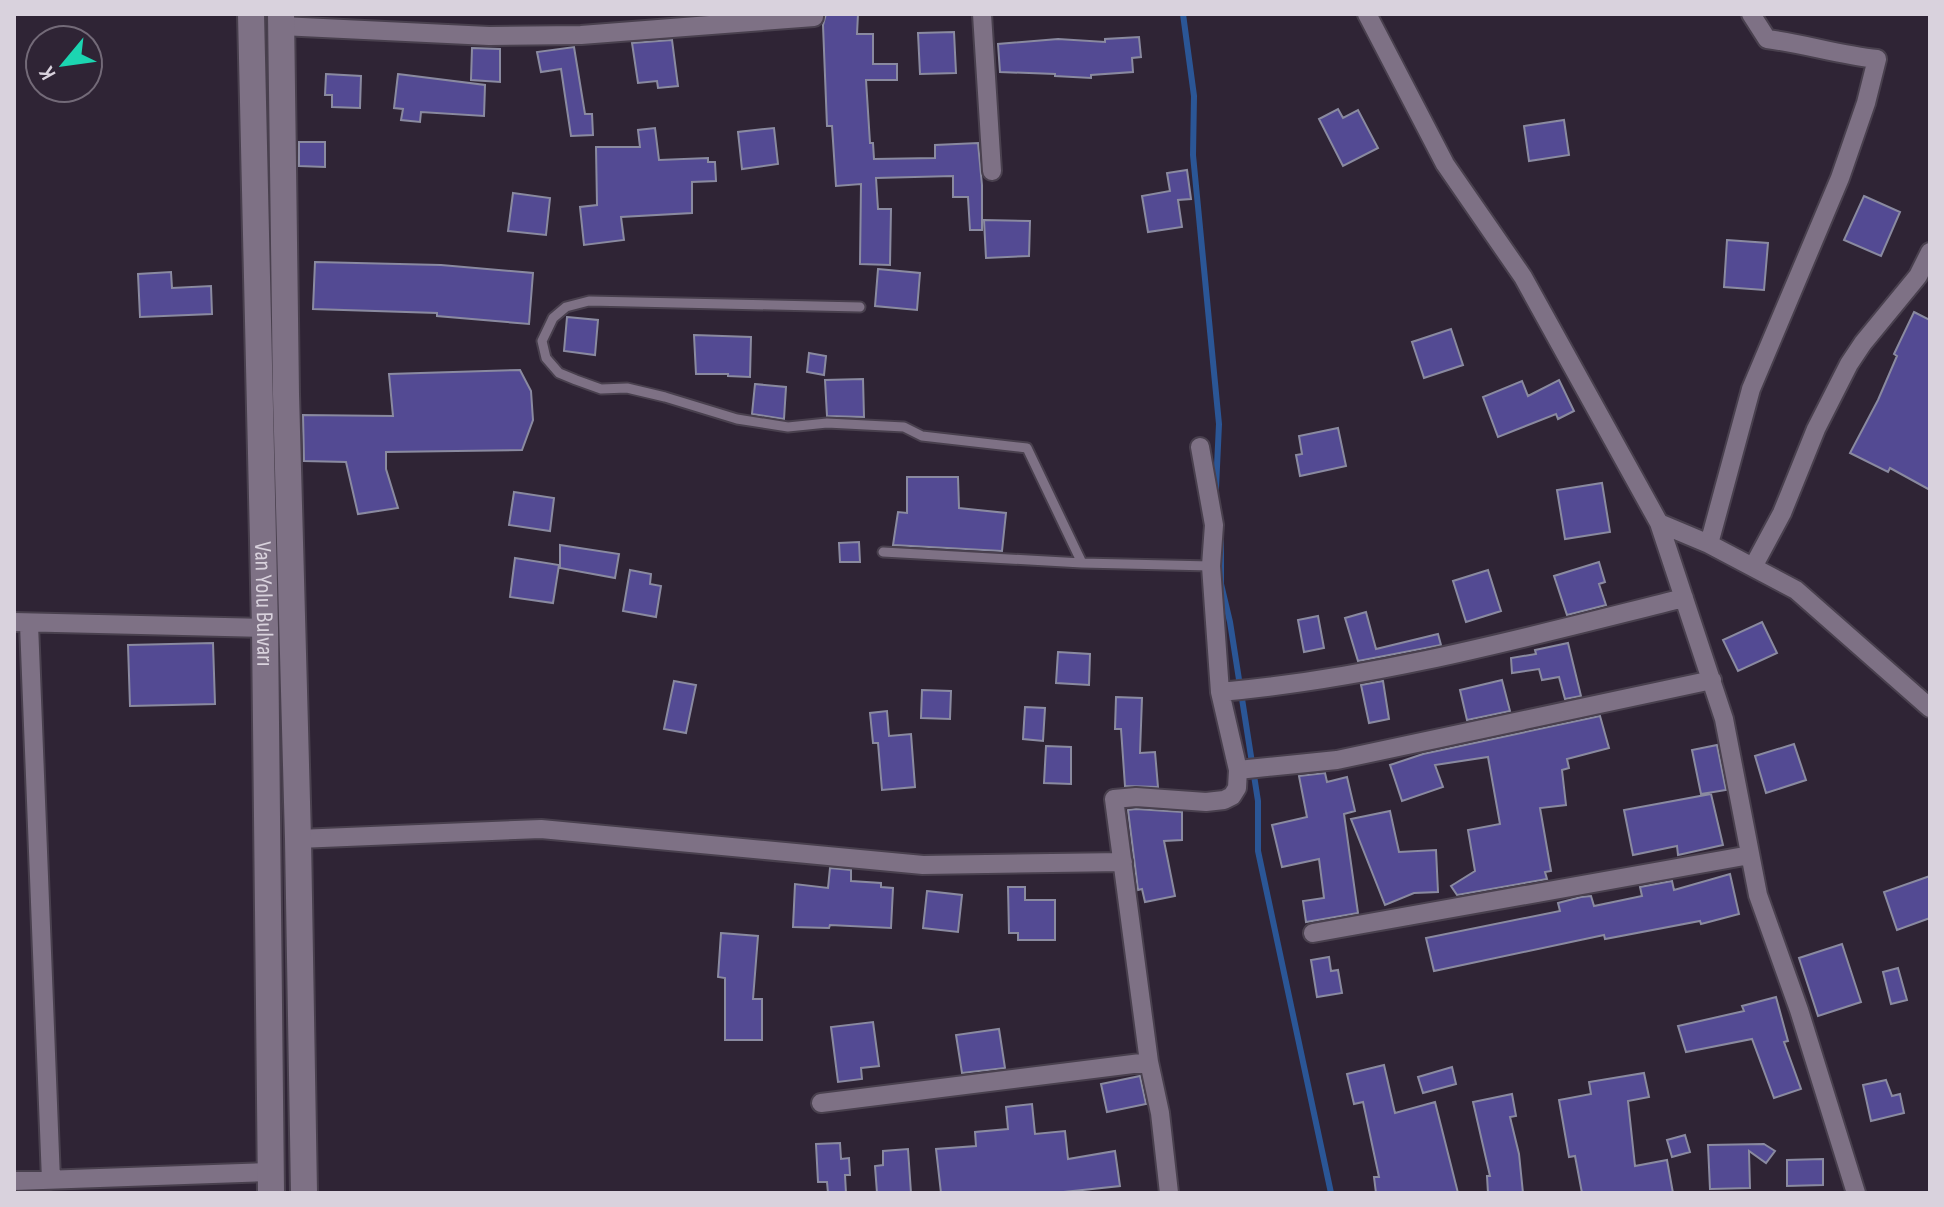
<svg xmlns="http://www.w3.org/2000/svg" width="1944" height="1207" font-family="'Sofia Sans Condensed',sans-serif">
	<style>
		.lines { fill: none; stroke-linecap: round; stroke-linejoin: round }
		.stream { stroke: #2b5696; stroke-width: 6 }
		.building { fill: #534a93; stroke: #8a8aa0; stroke-width: 2 }
		.service-casing { stroke: #49404e; stroke-width: 13 }
		.minor-casing { stroke: #49404e; stroke-width: 22 }
		.secondary-casing { stroke: #49404e; stroke-width: 30 }
		.service { stroke: #7e7185; stroke-width: 9 }
		.minor { stroke: #7e7185; stroke-width: 18 }
		.secondary { stroke: #7e7185; stroke-width: 26 }
		.labels { text-anchor: middle; dominant-baseline: central; stroke-width: 8; stroke-linejoin: round; paint-order: stroke }
		.street-label { font-size: 24px; fill: #d9d2dd; stroke: #2f2435 }
	</style>
	<rect width="100%" height="100%" fill="#2f2435"/>
	<g class="lines">
		<path class="stream" d="M1183 14 1194 96 1193 155 1219 424 1216 488
			M1221 535V584L1230 622 1258 801V851L1331 1193"/>
	</g>
	<path class="building" d="M826 14H858L857 34H873V64H897V80H866L870 143H873L874 159 935 158V145L978 143 982 185V230H970L968 197H953V176L876 178 878 209H891L890 265 860 264 861 184 836 186 832 126H827L823 25Z
		M954 32 956 73 920 74 918 33Z
		M1139 37 1141 57 1132 58 1133 72 1091 75V78L1055 76V74L1000 72 998 44 1058 39 1105 42V39Z
		M672 40 678 86 658 88 657 81 638 83 632 43Z
		M574 47 585 114H592L593 135 571 136 561 69 541 72 537 52Z
		M472 48 500 49V82L471 80Z
		M326 74 361 76 360 108 332 107V95H325Z
		M398 74 485 85 484 116 421 112 420 122 401 120 403 109 394 108Z
		M1338 109 1343 118 1358 110 1378 148 1343 166 1319 119Z
		M1564 120 1569 155 1529 161 1524 126Z
		M655 128 659 160 708 158V162H715L716 181 692 182V213L621 217 624 240 584 245 580 207 597 205 596 147H640L638 130Z
		M774 128 778 164 742 169 738 132Z
		M299 142H325V167L299 166Z
		M1187 170 1191 199 1178 200 1182 227 1148 232 1142 196 1170 191 1167 173Z
		M513 193 550 198 546 235 508 231Z
		M1864 196 1900 212 1881 256 1844 240Z
		M984 220 1030 221 1029 256 986 258Z
		M1727 240 1768 243 1764 290 1724 287Z
		M315 262 441 265 533 273 529 324 437 316V313L313 309Z
		M878 269 920 273 917 310 875 306Z
		M171 272 172 288 211 286 212 314 140 317 138 274Z
		M1914 312 1930 320V490L1890 468 1888 472 1850 453 1878 400 1897 356 1894 354Z
		M567 317 598 320 595 355 564 351Z
		M1451 329 1463 365 1424 378 1412 342Z
		M694 335 751 337 750 377 728 376V374H696Z
		M809 353 826 356 824 375 807 372Z
		M520 370 531 391 533 420 522 450 386 452V469L398 508 358 514 346 462 304 461 303 415 393 416 389 374Z
		M863 379 864 417 827 416 825 380Z
		M1559 380 1574 411 1558 419 1556 414 1498 437 1483 397 1522 381 1528 396Z
		M755 384 786 387 784 419 752 414Z
		M1338 428 1346 466 1300 476 1296 455 1302 454 1299 436Z
		M907 477H958L959 508 1006 513 1002 551 893 545 898 512 907 513Z
		M1602 483 1610 532 1565 539 1557 490Z
		M514 492 554 498 550 531 509 525Z
		M859 542 860 562H840L839 543Z
		M560 545 619 554 615 578 560 568Z
		M515 558 559 565 553 603 510 597Z
		M1599 562 1605 582 1599 584 1606 605 1567 615 1554 576Z
		M630 570 651 574 650 584 661 586 656 617 623 611Z
		M1488 570 1501 611 1466 622 1453 581Z
		M1366 612 1376 649 1438 634 1441 645 1358 661 1345 618Z
		M1318 616 1324 648 1304 652 1298 620Z
		M1762 622 1777 653 1738 671 1723 640Z
		M213 643 215 704 130 706 128 645Z
		M1568 643 1581 696 1565 699 1559 677 1542 680 1539 669 1512 673 1511 658 1536 654 1535 650Z
		M1058 652 1090 654 1089 685 1056 683Z
		M1502 680 1510 711 1467 720 1460 690Z
		M674 681 696 685 686 733 664 729Z
		M1383 681 1389 719 1369 723 1361 685Z
		M922 690 951 691 950 719 921 718Z
		M1116 697 1142 698 1140 753 1155 752 1158 787 1125 786 1121 729H1115Z
		M1025 707 1045 708 1043 741 1023 739Z
		M887 711 889 736 911 734 915 787 882 790 878 743H873L870 713Z
		M1600 716 1609 748 1567 759 1569 768 1562 770 1566 805 1540 808 1551 871 1545 872 1547 879 1457 895 1451 886 1475 871 1468 830 1500 824 1488 757 1435 765 1443 787 1402 801 1390 765 1423 754Z
		M1794 744 1806 780 1766 793 1755 756Z
		M1717 745 1726 790 1701 794 1692 750Z
		M1046 746 1071 747V784L1044 783Z
		M1325 773 1327 782 1347 777 1355 811 1344 814 1358 913 1306 922 1303 901 1324 898 1319 859 1282 867 1272 825 1307 817 1299 776Z
		M1711 794 1723 845 1678 855 1677 846 1633 855 1624 810Z
		M1136 809 1182 812V840L1164 841 1175 896 1145 902 1142 889 1138 890 1128 810Z
		M1390 811 1399 852 1436 850 1438 892 1414 893 1385 905 1351 819Z
		M830 868 851 870V881L881 883V887L893 888 891 928 830 925 829 928 793 927 795 884 828 888Z
		M1730 874 1739 914 1701 924 1700 921 1605 939 1604 935 1434 971 1426 938 1560 911 1558 903 1581 897 1591 896 1594 906 1642 896 1640 887 1672 881 1674 890Z
		M1930 876V918L1897 930 1884 892Z
		M1008 887H1025V900H1055V940H1018V933H1009Z
		M927 891 962 895 958 932 923 928Z
		M721 933 758 936 753 999H762V1040H725V978L718 977Z
		M1842 944 1861 1002 1818 1016 1799 958Z
		M1329 957 1331 971 1338 970 1342 993 1317 997 1311 960Z
		M1898 968 1907 1000 1891 1004 1883 972Z
		M1776 997 1788 1041 1784 1042 1801 1089 1774 1098 1752 1039 1686 1052 1678 1026 1744 1011 1742 1006Z
		M873 1022 879 1066 861 1068 862 1079 838 1082 831 1027Z
		M999 1029 1005 1068 962 1073 956 1035Z
		M1384 1065 1395 1113 1435 1102 1458 1193H1376L1374 1177H1379L1363 1102 1354 1104 1347 1074Z
		M1452 1067 1456 1084 1423 1093 1418 1077Z
		M1644 1073 1649 1097 1628 1101 1635 1166 1667 1160 1673 1193H1582L1575 1156 1569 1157 1559 1100 1591 1094 1589 1082Z
		M1140 1076 1146 1104 1107 1112 1101 1084Z
		M1886 1080 1892 1096 1900 1094 1904 1113 1871 1121 1863 1085Z
		M1512 1094 1516 1116 1510 1117 1519 1154 1523 1193H1488L1487 1176H1490L1473 1102Z
		M1032 1104 1035 1134 1065 1131 1068 1159 1115 1151 1120 1186 1054 1193H941L936 1149 976 1146 975 1132 1008 1129 1006 1107Z
		M1685 1135 1690 1152 1672 1157 1667 1140Z
		M840 1143 841 1159 849 1158 850 1175H845L846 1193H828L827 1182H818L816 1144Z
		M1764 1144 1775 1151 1766 1163 1749 1151 1750 1188 1710 1189 1708 1145Z
		M908 1149 911 1193H877L875 1166 883 1165V1151Z
		M1823 1159V1185L1787 1186V1160Z"/>
	<g class="lines">
		<defs>
			<path id="service" d="M860 307 589 301 566 307 553 318 542 341 546 358 559 373 576 380 601 389 627 388 665 397 737 419 788 427 827 423 904 427 922 436 1027 448 1082 563 1211 566
				M883 552 1082 563"/>
			<path id="minor" d="M982 14 992 171
				M1367 14 1445 164 1523 277 1659 523 1724 719 1758 895 1799 1010 1856 1193
				M281 26 489 36 581 35 814 17V14
				M1659 523 1709 544 1796 590 1930 708
				M1709 544 1751 389 1840 178 1866 103 1877 59C1840 55 1805 44 1767 39L1751 14
				M1753 567 1782 513 1816 429 1849 364 1863 343 1918 276 1930 252
				M14 622 265 628
				M29 624 51 1180
				M1220 692C1378 678 1531 636 1684 598
				M1238 770 1337 760 1712 680
				M298 839 541 829 923 865 1123 862
				M1313 933 1750 855
				M1149 1062 1160 1113 1169 1193
				M821 1103 1149 1062 1114 799 1136 797 1206 802 1224 800 1232 796 1237 788 1238 770 1220 692 1211 566 1214 525 1200 447
				M14 1181 270 1172"/>
			<g id="secondary">
				<path id="s1" d="M251 14 265 628 271 1193"/>
				<path d="M281 14 286 394 298 839 304 1193"/>
			</g>
		</defs>
		<use href="#service" class="service-casing"/>
		<use href="#minor" class="minor-casing"/>
		<use href="#secondary" class="secondary-casing"/>
		<use href="#service" class="service"/>
		<use href="#minor" class="minor"/>
		<use href="#secondary" class="secondary"/>
	</g>
	<g class="labels">
		<g class="street-label">
			<text stroke="none"><textPath href="#s1" startOffset="590">Van Yolu Bulvarı</textPath></text>
		</g>
	</g>
	<rect width="1944" height="1207" fill="none" stroke="#d9d2dd" stroke-width="32"/>
	<g transform="translate(64 64) rotate(241)"><circle r="38" fill="#2f2435" stroke="#736a78" stroke-width="2"/>
	<path d="M0-6L14 30L0 20L-14 30Z" fill="#1cd5b1"/>
	<text y="-12" font-size="22" font-weight="bold" text-anchor="middle" fill="#d9d2dd">K</text>
	</g>
</svg>
